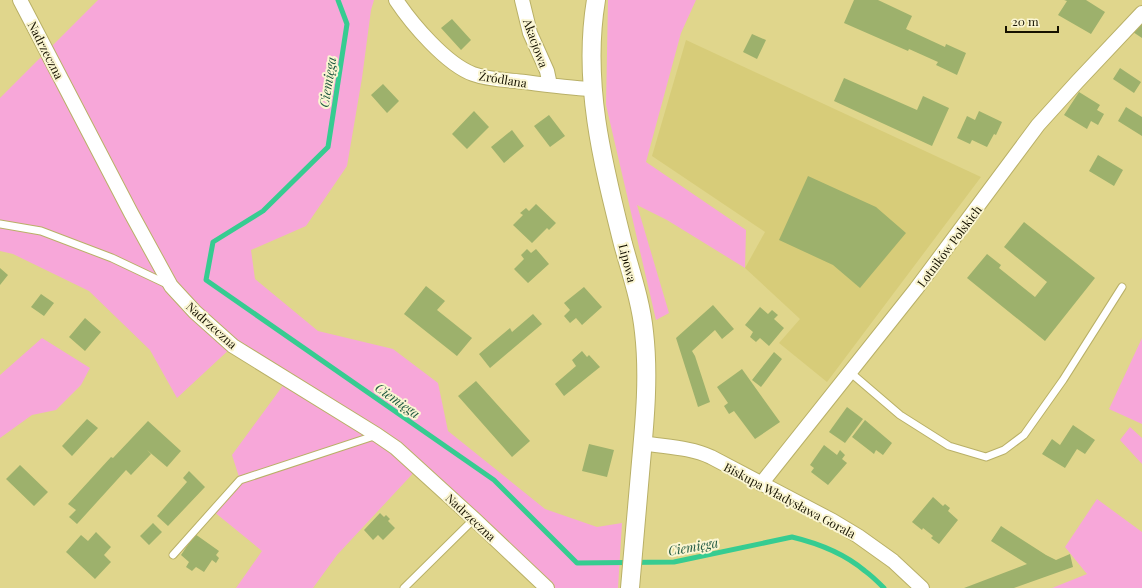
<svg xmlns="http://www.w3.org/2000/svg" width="1142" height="588" font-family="'Playfair Display',serif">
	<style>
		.built { fill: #d7cc79 }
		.green { fill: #f7a7d9 }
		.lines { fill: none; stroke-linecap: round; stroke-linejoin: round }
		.stream { stroke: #36cc91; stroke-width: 5 }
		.building { fill: #9db16c }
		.service-casing { stroke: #b9b067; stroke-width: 9 }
		.minor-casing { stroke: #b9b067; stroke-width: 16 }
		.tertiary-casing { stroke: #b9b067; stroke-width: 20 }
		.service { stroke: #fff; stroke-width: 7 }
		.minor { stroke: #fff; stroke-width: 14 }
		.tertiary { stroke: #fff; stroke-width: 18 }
		.labels { text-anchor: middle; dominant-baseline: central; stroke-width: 4; stroke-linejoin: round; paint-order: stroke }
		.street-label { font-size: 12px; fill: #161200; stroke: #fbf6d2 }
		.water-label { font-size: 13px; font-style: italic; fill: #235b43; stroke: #fbf6d2 }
	</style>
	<rect width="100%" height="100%" fill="#e0d68c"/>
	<path class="built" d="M686 40 981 177 827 382 779 343 800 319 745 268 765 232 652 156Z"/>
	<path class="green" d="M98 0H374L371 10 362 78 347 166 306 226 251 250 255 279 318 331 393 349 438 383 448 431 545 509 597 527 622 523 618 588H555L418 468 337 555 313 588H236L262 551 213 511 240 480 232 455 287 380 233 346 177 398 150 350 89 291 13 254 0 251V98Z
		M608 0H696L681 33 646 162 746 230 745 268 667 220 637 205 669 313 656 320 606 105Z
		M42 338 90 368 81 385 56 410 32 415 0 438V375Z
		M1142 338V424L1109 409Z
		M1130 427 1142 438V464L1120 440Z
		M1097 499 1142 532V588H1052L1087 574 1065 547Z"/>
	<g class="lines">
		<path class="stream" d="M338 0 347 24 328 147 263 211 213 242 206 280 494 480 577 563 674 562 792 537C817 543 845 554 865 571 872 576 878 582 884 588"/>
	</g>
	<path class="building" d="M854 0H878L912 16 906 29 945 47 946 44 966 53 957 75 936 65 938 62 909 49 908 51 844 23Z
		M1064 0H1086L1105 12 1091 34 1058 15 1067 1Z
		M452 19 471 40 461 50 441 28Z
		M1142 19V38L1133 32Z
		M752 34 766 40 757 59 743 52Z
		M1120 68 1141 82 1134 93 1113 79Z
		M844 78 917 110 923 96 949 108 932 146 834 101Z
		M383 84 399 101 387 113 371 95Z
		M1079 92 1100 105 1097 110 1104 114 1098 125 1091 121 1087 129 1064 115Z
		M1126 107 1142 117V136L1118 121Z
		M474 111 489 127 467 149 452 134Z
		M979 111 1002 122 996 135 994 134 987 147 972 140 970 144 957 138 967 116 975 120Z
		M549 115 565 136 550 147 534 126Z
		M512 130 524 146 504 163 491 147Z
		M1098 155 1123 170 1114 186 1089 171Z
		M808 176 876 207 906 233 860 288 833 265 779 240Z
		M536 204 556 223 549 230 547 228 532 243 513 225 523 215 520 213 526 208 529 211Z
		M1024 222 1095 278 1045 341 967 278 987 254 1001 265 999 268 1035 297 1047 282 1004 247Z
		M527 249 531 253 536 249 549 264 528 283 514 269 524 259 521 255Z
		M0 268 8 275 0 285Z
		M426 286 445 301 437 310 472 338 457 356 404 314Z
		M584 287 602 307 582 325 576 318 570 323 564 316 570 310 564 303Z
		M41 294 54 303 44 316 31 307Z
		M713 305 734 329 722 339 715 330 692 351 695 356 710 402 698 407 676 338Z
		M760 307 768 314 772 310 778 315 774 319 784 328 769 346 760 338 756 342 750 337 753 332 745 325Z
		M533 314 542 324 490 368 479 354 510 328 512 332Z
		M85 318 101 332 85 351 69 337Z
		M582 351 587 357 589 355 600 367 564 396 555 384 576 366 572 360Z
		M774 352 782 359 761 387 752 380Z
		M742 369 780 422 755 439 734 411 729 414 724 406 728 403 717 387Z
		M476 381 530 441 512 457 458 396Z
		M847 407 863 419 845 443 829 432Z
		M87 419 98 428 72 456 62 446Z
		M865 420 892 443 883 455 876 450 874 454 852 437Z
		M148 421 181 451 167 467 147 450 151 454 131 475 126 470 77 524 69 517 76 510 68 504 111 457 113 458Z
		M1073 425 1095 440 1085 454 1077 449 1065 468 1042 454 1052 439 1060 445Z
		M589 444 614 450 607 477 582 471Z
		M824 445 837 455 840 450 845 455 842 459 847 463 828 485 811 472 814 468 810 465Z
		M20 465 48 492 34 506 6 479Z
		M189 471 205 487 168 526 157 516 187 482 183 478Z
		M933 497 943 506 945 504 950 508 948 511 958 520 939 544 931 538 933 536 923 528 922 530 912 522Z
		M380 513 384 517 386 515 390 519 388 521 395 528 383 540 378 535 373 540 364 530Z
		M153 523 162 532 149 545 140 536Z
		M1001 526 1046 555 1056 560 1070 554 1073 567 1014 588H964L1027 564 991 541Z
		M96 532 111 547 104 555 111 562 95 579 66 552 81 535 88 541Z
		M195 534 219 551 216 555 219 558 216 563 212 560 204 572 196 567 192 571 186 567 189 562 181 555Z"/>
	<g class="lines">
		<defs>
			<path id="service" d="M0 224 41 231 112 258 169 285
				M851 373 900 415 949 446 986 457 1004 450 1024 435 1063 380 1122 287
				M173 555 240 480 377 435
				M404 588 474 519"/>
			<path id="minor" d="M20 0 131 213 171 286 195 312 233 346 377 435 396 448 474 519 547 588
				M396 0C412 24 446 64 473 74 489 80 508 80 525 82 547 85 569 88 592 89
				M522 0 530 33 547 71 550 85
				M642 443C665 447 690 447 711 457L833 521 858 536 893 561 922 588
				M761 484 916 289 1038 125 1077 82 1142 13"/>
			<path id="tertiary" d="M596 0C582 83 603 164 623 244 631 273 641 302 644 332 649 375 645 419 641 462 637 504 634 546 630 588"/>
		</defs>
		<use href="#service" class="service-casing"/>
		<use href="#minor" class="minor-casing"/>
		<use href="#tertiary" class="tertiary-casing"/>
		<use href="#service" class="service"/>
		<use href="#minor" class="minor"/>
		<use href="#tertiary" class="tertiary"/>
	</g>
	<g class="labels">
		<g class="street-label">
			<text transform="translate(536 43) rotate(70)">Akacjowa</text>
			<text transform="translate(46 50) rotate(63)">Nadrzeczna</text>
			<text transform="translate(503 79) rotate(9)">Źródlana</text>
			<text transform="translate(949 246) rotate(-53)">Lotników Polskich</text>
			<text transform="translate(628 263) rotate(76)">Lipowa</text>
			<text transform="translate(212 325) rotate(42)">Nadrzeczna</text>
			<text transform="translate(790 500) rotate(28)">Biskupa Władysława Gorala</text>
			<text transform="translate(471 517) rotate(43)">Nadrzeczna</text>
		</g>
		<g class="water-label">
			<text transform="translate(327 82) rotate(-81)">Ciemięga</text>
			<text transform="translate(398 400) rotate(35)">Ciemięga</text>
			<text transform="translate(693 546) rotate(-10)">Ciemięga</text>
		</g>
	</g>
	<path d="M1006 26v6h52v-6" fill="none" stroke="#161200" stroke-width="2"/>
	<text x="1012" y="26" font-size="12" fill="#161200" stroke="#fbf6d2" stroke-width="3" paint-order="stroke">20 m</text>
</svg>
